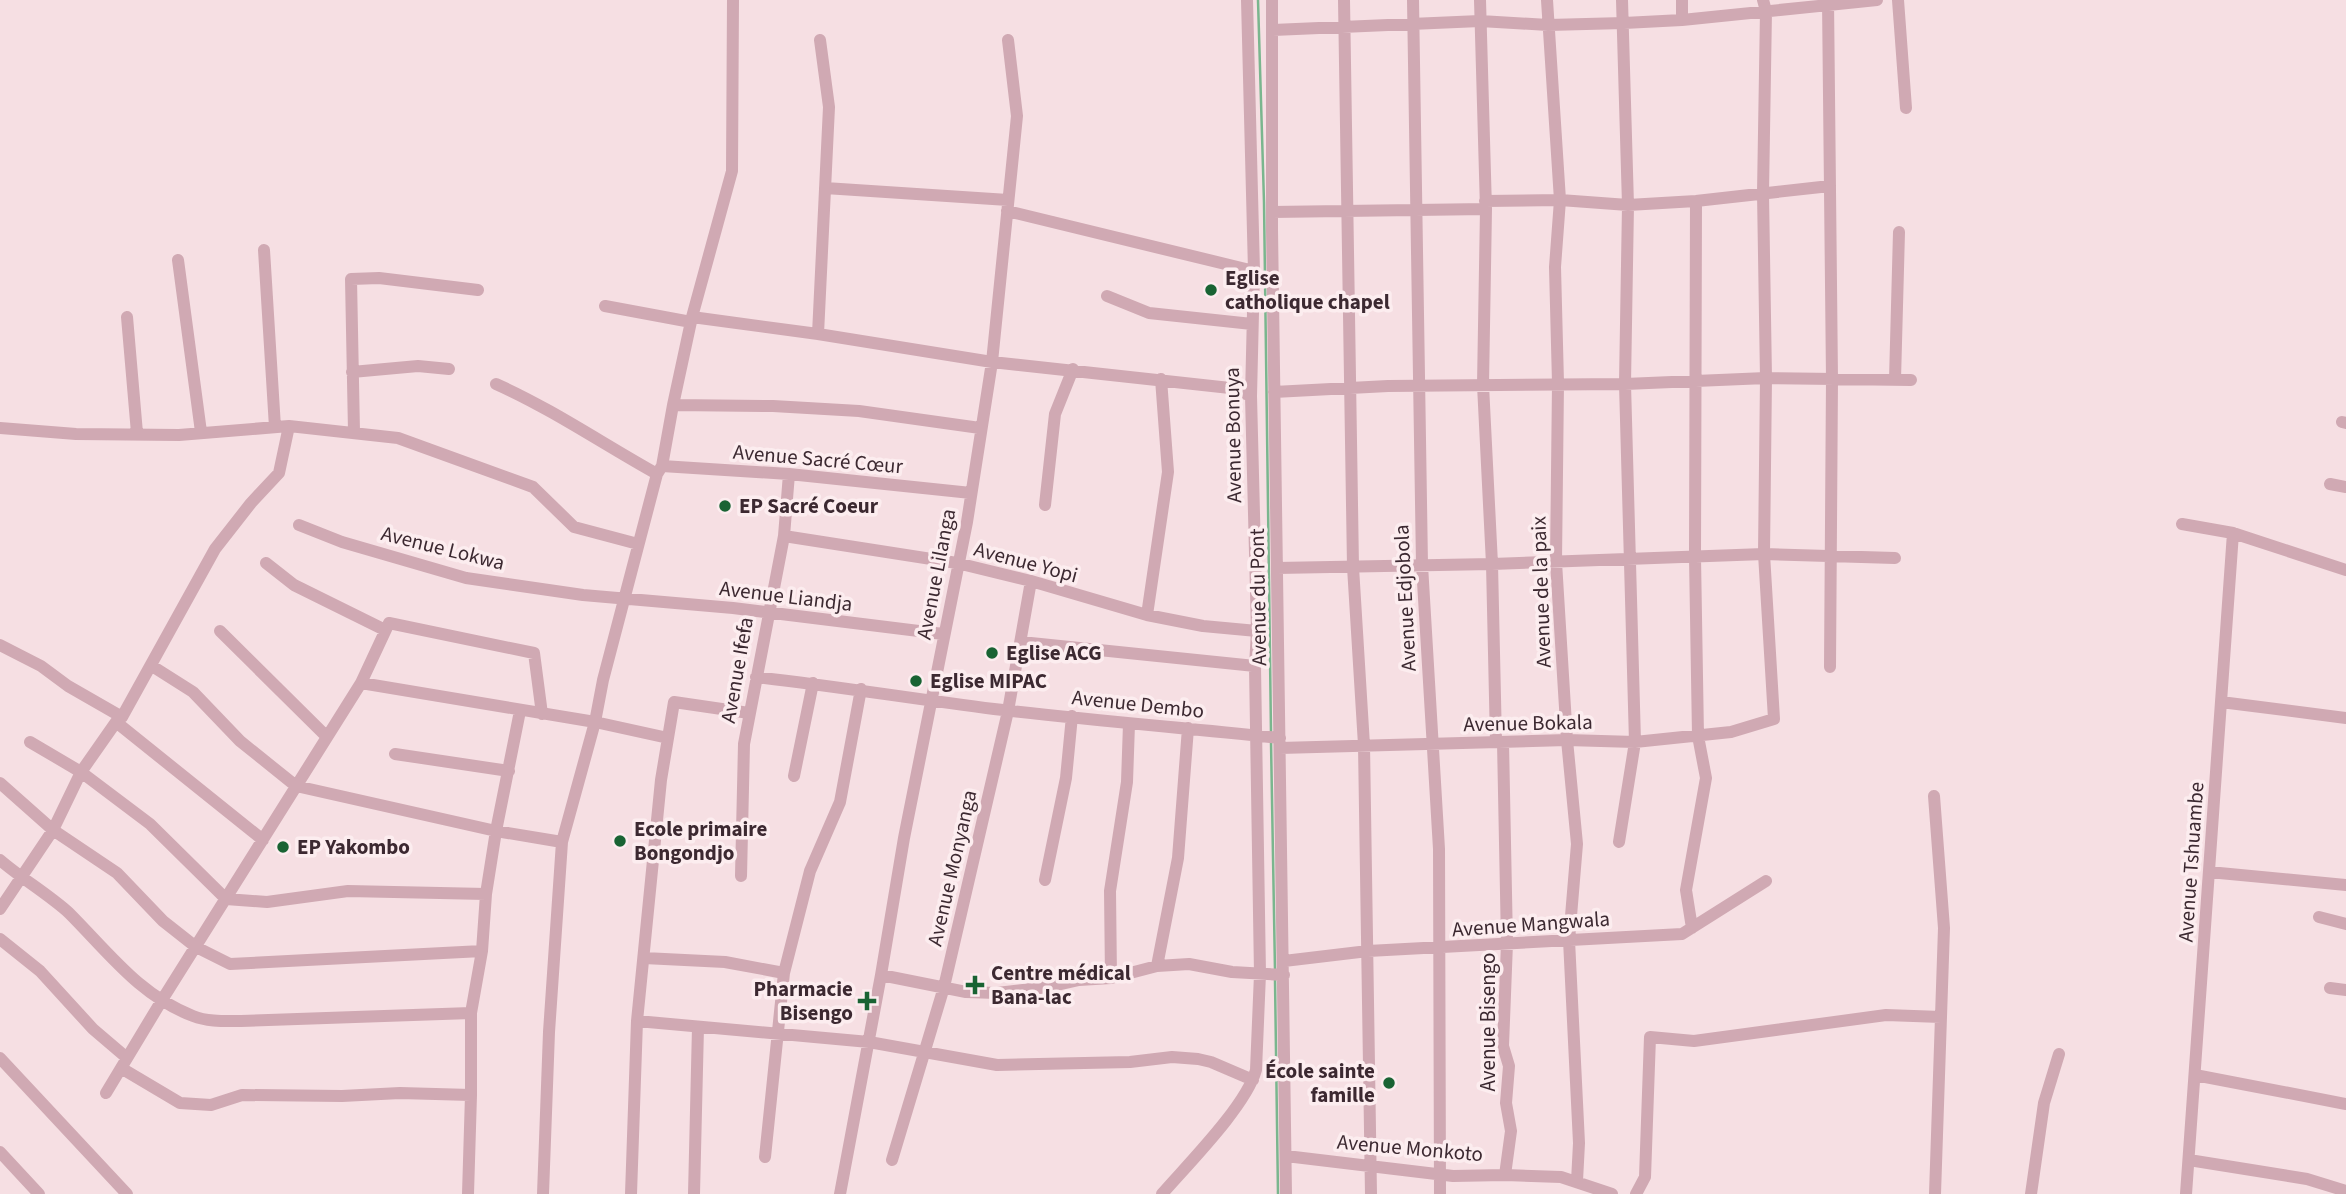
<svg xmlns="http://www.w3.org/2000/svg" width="2346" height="1194" font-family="'Source Sans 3',sans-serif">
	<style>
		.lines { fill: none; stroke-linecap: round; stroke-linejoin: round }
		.stream { stroke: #7ab68e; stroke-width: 2.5 }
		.minor { stroke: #d0a9b3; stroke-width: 12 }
		.poi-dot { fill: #196333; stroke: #fcedef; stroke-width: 2.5 }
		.labels { text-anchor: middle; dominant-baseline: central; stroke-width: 7; stroke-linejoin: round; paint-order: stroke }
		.poi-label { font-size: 21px; font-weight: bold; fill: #3c2931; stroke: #fcedef; text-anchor: start }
		.street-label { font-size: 21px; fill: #3c2931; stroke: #fcedef }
	</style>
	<rect width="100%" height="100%" fill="#f6dfe3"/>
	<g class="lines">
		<path class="stream" d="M1258 0 1264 202 1271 732
			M1271 742 1275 970
			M1275 980 1278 1194"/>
		<path class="minor" d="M1272 0V230L1286 1194
			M1344 0 1353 567 1364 745 1371 1194
			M1413 0 1422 565 1439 849 1440 1194
			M1480 0 1486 209 1483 385 1492 564 1496 742
			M1547 0 1560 200 1555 267 1558 383 1556 562 1567 740 1577 844 1569 940 1579 1143 1577 1181
			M1682 0V20
			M1828 0 1832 379 1830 667
			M1898 0 1906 108
			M1273 30 1480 21 1548 25 1624 23 1682 20 1877 0
			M825 188 1008 200
			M1485 201 1560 200 1628 205 1696 201 1830 186
			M1007 211 1254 271
			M1272 212 1486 209
			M264 250 275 427
			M178 260 201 432
			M1107 296 1149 313 1252 324
			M605 306 691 322
			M127 317 137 433
			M692 317 818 334 992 362 1230 388 1251 396
			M818 334 829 107 820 40
			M352 372 418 366 449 369
			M1895 380 1899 232
			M496 384C552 409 603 444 657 474
			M1274 392 1388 386 1625 384 1766 378 1911 380
			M673 405 773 406 859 411 980 428
			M2342 422 2346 423
			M0 428 76 434 179 435 289 426 398 438 533 487 574 527 638 544
			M354 432 351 279 379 278 478 290
			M662 466 789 474 971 493
			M2330 484 2346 487
			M1045 505 1055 414 1073 369
			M2182 524 2233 533 2346 570
			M299 525 342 542 466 578 583 595 733 608 943 634
			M784 536 957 563 1031 581 1147 615 1203 626 1257 631
			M266 563 294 585 385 630
			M1277 568 1492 564 1764 554 1895 558
			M1147 615 1168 472 1161 379
			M220 631 327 737
			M1021 642 1255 666
			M0 645 41 666 68 686 122 717
			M152 666 193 692 240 741 296 786 496 831 562 842
			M756 677C835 686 914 699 994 709 1089 720 1185 728 1280 738
			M361 683 595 722 668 738
			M2221 702 2346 718
			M116 722 122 717 215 549 251 503 279 473 289 426
			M30 742 81 772 150 824 226 899 267 902 348 891 486 894
			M1503 742 1507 943 1503 1046 1509 1066 1506 1103 1511 1131 1505 1175
			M1280 748 1567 740 1635 742 1731 732 1774 719 1764 554 1766 378 1763 193 1766 11 1763 0
			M395 754 509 771
			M794 776 813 683
			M0 783 53 830 117 873 163 921 196 947 230 964 482 951
			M1934 796 1944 928 1935 1194
			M1619 842 1635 742 1625 384 1628 205 1622 0
			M0 860C22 879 48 894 69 913 108 952 140 996 193 1016 208 1022 225 1021 241 1021L471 1013
			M2209 872 2346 885
			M741 876 744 744 784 536 789 474
			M1045 880 1066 778 1072 716
			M0 909 53 830 81 772 116 722 263 840
			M2319 917 2346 924
			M1692 928 1686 890 1706 778 1698 736 1695 557 1696 201
			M0 939 40 971 93 1029 127 1058
			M644 958 725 962 784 973
			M1284 961 1368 951 1682 934 1766 881
			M1157 966 1178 858 1188 728
			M881 975 966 992 997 993 1048 987 1079 980 1111 978 1157 966 1189 964 1232 972 1284 975
			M1111 978 1110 891 1127 782 1129 724
			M2330 988 2346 990
			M637 1021 869 1042 997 1065 1130 1062 1172 1057 1198 1059 1211 1062 1253 1080
			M0 1058 127 1194
			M121 1068 180 1103 211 1105 242 1095 342 1096 400 1093 471 1095
			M2195 1075 2346 1104
			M106 1093 162 1000 361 683 389 623 534 653 542 714
			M0 1152 39 1194
			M1286 1156 1453 1176 1505 1175 1561 1177 1612 1194
			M765 1157 784 973 810 871 840 802 861 689
			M892 1160 944 987 1008 711 1031 581
			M2189 1160 2307 1179 2346 1191
			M468 1194 471 1095V1013L482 951 486 894 496 831 520 711
			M543 1194 549 1032 562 842 595 722 603 680 657 474 662 466 673 405 692 317 732 171 733 0
			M631 1194 637 1021 661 780 674 702 749 713
			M694 1194 698 1027
			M840 1194 881 975 904 838 967 522 992 362 1017 116 1008 40
			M1162 1194C1188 1164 1246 1106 1256 1070L1260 974 1255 666 1257 631 1251 396 1254 271 1247 0
			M1636 1194 1645 1177 1650 1037 1694 1041 1886 1015 1941 1017
			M2031 1194 2044 1103 2059 1054
			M2186 1194 2233 533"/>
	</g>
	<g class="poi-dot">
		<circle cx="1211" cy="290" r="7"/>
		<circle cx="725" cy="506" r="7"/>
		<circle cx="992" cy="653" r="7"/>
		<circle cx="916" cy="681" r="7"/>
		<circle cx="620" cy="841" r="7"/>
		<circle cx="283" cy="847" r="7"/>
		<path d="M971.5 974.5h7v7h7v7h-7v7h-7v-7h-7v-7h7z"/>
		<path d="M863.5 990.5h7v7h7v7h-7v7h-7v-7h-7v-7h7z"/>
		<circle cx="1389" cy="1083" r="7"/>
	</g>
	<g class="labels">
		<g class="poi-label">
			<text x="1225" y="278">Eglise<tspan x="1225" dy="24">catholique chapel</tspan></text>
			<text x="739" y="506">EP Sacré Coeur</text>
			<text x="1006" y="653">Eglise ACG</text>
			<text x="930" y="681">Eglise MIPAC</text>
			<text x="634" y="829">Ecole primaire<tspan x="634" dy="24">Bongondjo</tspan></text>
			<text x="297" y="847">EP Yakombo</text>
			<text x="991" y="973">Centre médical<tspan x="991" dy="24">Bana-lac</tspan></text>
			<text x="853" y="989" text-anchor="end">Pharmacie<tspan x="853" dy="24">Bisengo</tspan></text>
			<text x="1375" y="1071" text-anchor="end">École sainte<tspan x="1375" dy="24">famille</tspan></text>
		</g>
		<g class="street-label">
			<text transform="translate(1233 435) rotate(-91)">Avenue Bonuya</text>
			<text transform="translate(818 459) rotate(5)">Avenue Sacré Cœur</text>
			<text transform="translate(443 548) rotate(14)">Avenue Lokwa</text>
			<text transform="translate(1026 562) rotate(15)">Avenue Yopi</text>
			<text transform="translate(936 574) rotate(-79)">Avenue Lilanga</text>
			<text transform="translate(1541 592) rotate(-92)">Avenue de la paix</text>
			<text transform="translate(786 596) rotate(7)">Avenue Liandja</text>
			<text transform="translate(1258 597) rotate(-91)">Avenue du Pont</text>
			<text transform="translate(1405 598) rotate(-93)">Avenue Edjobola</text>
			<text transform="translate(737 670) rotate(-80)">Avenue Ifefa</text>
			<text transform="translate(1138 704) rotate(6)">Avenue Dembo</text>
			<text transform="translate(1528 723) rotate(-1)">Avenue Bokala</text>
			<text transform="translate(2191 862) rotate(-86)">Avenue Tshuambe</text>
			<text transform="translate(952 868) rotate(-77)">Avenue Monyanga</text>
			<text transform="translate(1531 924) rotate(-4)">Avenue Mangwala</text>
			<text transform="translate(1488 1022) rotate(-90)">Avenue Bisengo</text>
			<text transform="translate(1410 1148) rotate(5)">Avenue Monkoto</text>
		</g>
	</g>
</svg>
